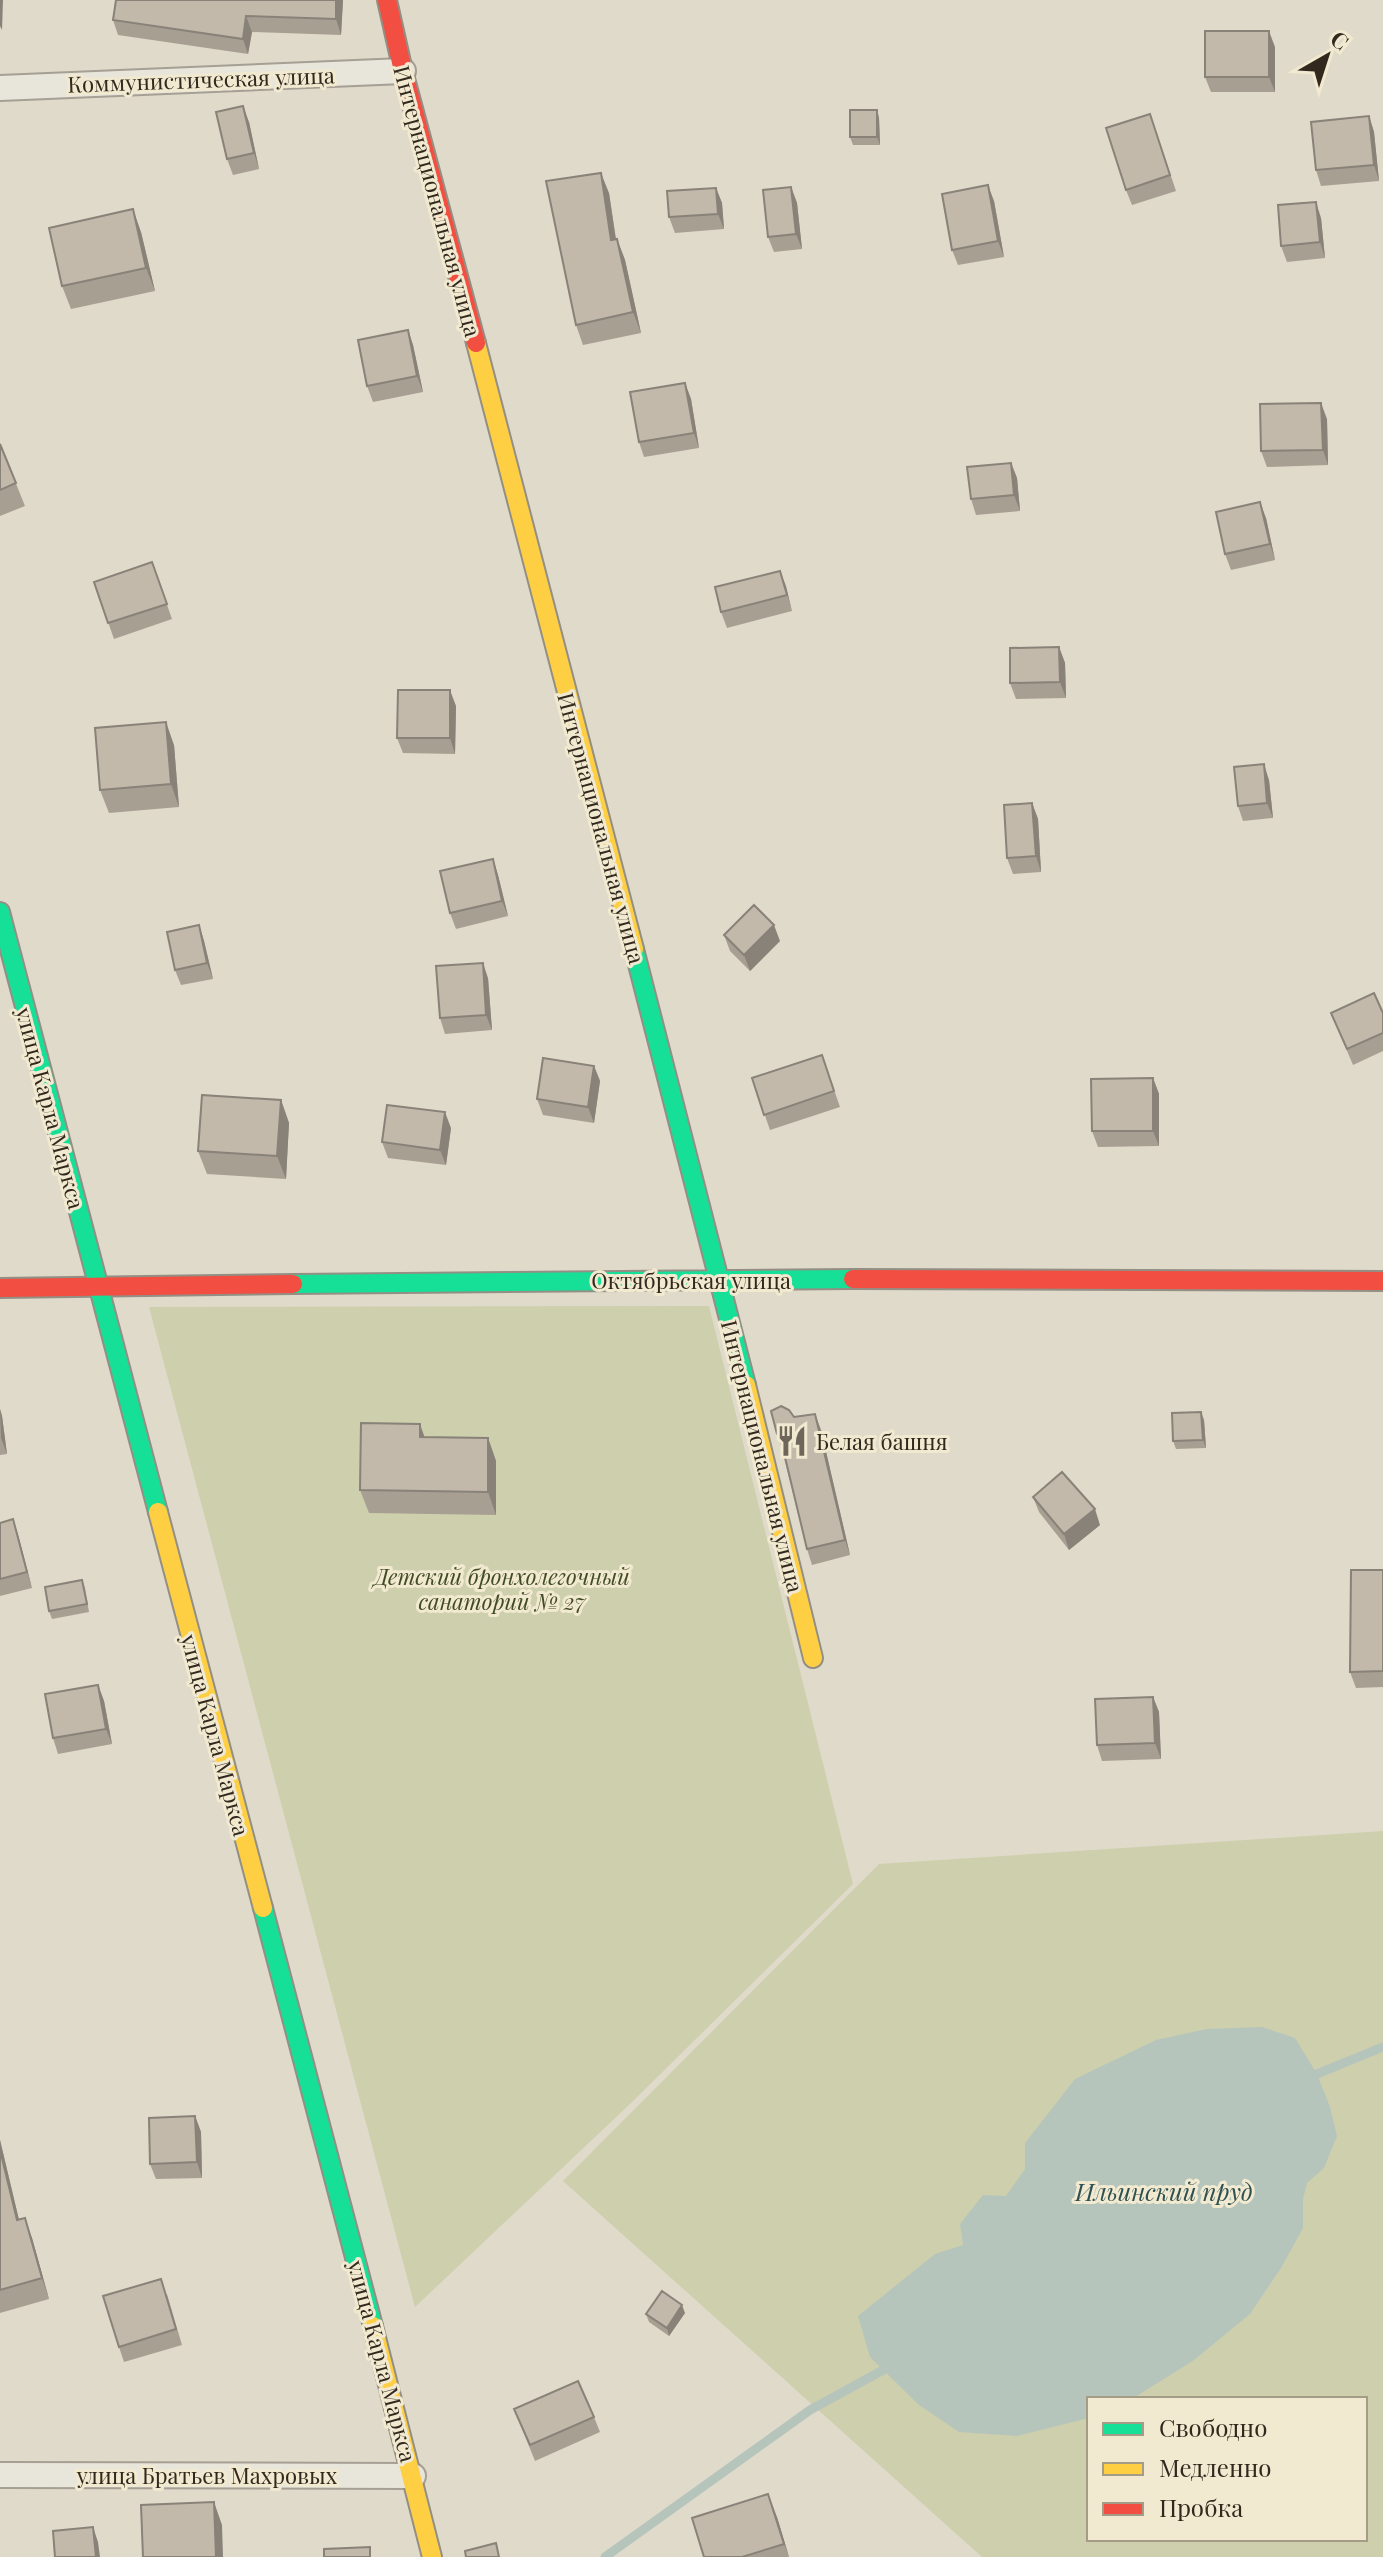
<svg xmlns="http://www.w3.org/2000/svg" width="1383" height="2557" font-family="'Playfair Display',serif">
	<style>
		.green { fill: #cdcfad; fill-rule: evenodd }
		.water { fill: #b5c5bc }
		.lines { fill: none; stroke-linecap: round; stroke-linejoin: round }
		.stream { stroke: #b5c5bc; stroke-width: 9 }
		.street-casing { stroke: #a59f94; stroke-width: 28 }
		.fast-casing { stroke: #948f84; stroke-width: 22 }
		.slow-casing { stroke: #948f84; stroke-width: 22 }
		.jam-casing { stroke: #948f84; stroke-width: 22 }
		.street { stroke: #e8e5db; stroke-width: 24 }
		.fast { stroke: #16e098; stroke-width: 18 }
		.slow { stroke: #ffcf43; stroke-width: 18 }
		.jam { stroke: #f24e42; stroke-width: 18 }
		.wall { fill: #a89f93 }
		.shaded-wall { fill: #888278 }
		.building { fill: #c3b9ab; stroke: #888278; stroke-width: 2 }
		.labels { text-anchor: middle; dominant-baseline: central; stroke-width: 6; stroke-linejoin: round; paint-order: stroke }
		.street-label { font-size: 22px; fill: #32281d; stroke: #f1e9d0 }
		.poi-label { font-size: 22px; fill: #32281d; stroke: #f1e9d0; text-anchor: start }
		.park-label { font-size: 22px; font-style: italic; fill: #414c26; stroke: #f1e9d0 }
		.water-label { font-size: 24px; font-style: italic; fill: #2e5050; stroke: #f1e9d0 }
	</style>
	<rect width="100%" height="100%" fill="#e0daca"/>
	<path class="green" d="M709 1306 853 1884 631 2103 415 2307 149 1307Z
		M1383 1831V2557H982L563 2181 879 1864ZM1089 2399H1365V2539H1089Z"/>
	<path class="water" d="M1262 2027 1295 2038 1317 2074 1330 2107 1337 2136 1324 2168 1307 2183 1303 2199V2228L1281 2268 1250 2314 1194 2360 1132 2399H1089V2418L1017 2436 959 2432 919 2405 870 2357 858 2316 935 2254 963 2245 960 2224 983 2195 1006 2196 1025 2169V2143L1075 2079 1156 2040 1207 2029Z"/>
	<g class="lines">
		<path class="stream" d="M1317 2074 1383 2047
			M605 2557 810 2410 885 2369"/>
		<defs>
			<path id="street" d="M0 88 403 71
				M0 2475 413 2476"/>
			<path id="fast" d="M0 912 158 1512
				M634 949 746 1385
				M293 1284 853 1279
				M263 1908 373 2326"/>
			<path id="slow" d="M476 343 634 949
				M746 1385 813 1658
				M158 1512 263 1908
				M373 2326 432 2557"/>
			<path id="jam" d="M387 0 403 71 476 343
				M853 1279 1383 1281
				M0 1288 293 1284"/>
		</defs>
		<use href="#street" class="street-casing"/>
		<use href="#fast" class="fast-casing"/>
		<use href="#slow" class="slow-casing"/>
		<use href="#jam" class="jam-casing"/>
		<use href="#street" class="street"/>
		<use href="#fast" class="fast"/>
		<use href="#slow" class="slow"/>
		<use href="#jam" class="jam"/>
	</g>
	<path class="wall" d="M343 0 341 35 252 32 248 54 118 35 113 20Z
		M1275 47V92H1211L1205 77Z
		M877 110 879 118 880 145H853L850 137Z
		M1150 114 1176 191 1132 205 1126 190Z
		M1369 116 1374 132 1379 181 1321 186 1316 170Z
		M249 122 259 169 233 175 227 159Z
		M791 187 797 203 802 249 774 252 768 237Z
		M716 188 722 203 724 229 675 233 669 217Z
		M609 193 616 239H617L625 260 641 333 583 345 576 325Z
		M994 201 1004 257 958 265 952 250Z
		M1321 218 1325 258 1287 262 1281 246Z
		M141 232 155 291 71 309 62 286Z
		M408 330 413 345 423 392 373 402 367 386Z
		M685 383 691 399 699 448 644 457 639 442Z
		M1327 419 1328 465 1267 467 1261 451Z
		M0 444 25 506 0 516Z
		M1011 463 1017 478 1020 511 976 515 971 499Z
		M1266 518 1275 560 1231 570 1225 554Z
		M152 562 172 619 114 639 94 582Z
		M780 571 792 611 727 628 721 612Z
		M1059 647 1065 663 1066 698 1016 699 1010 683Z
		M456 706 455 754 403 753 397 738Z
		M174 745 179 807 109 813 100 790Z
		M1269 780 1273 818 1243 821 1238 806Z
		M1032 803 1038 819 1041 872 1013 874 1007 858Z
		M493 859 498 875 508 916 456 929 450 913Z
		M199 925 204 941 213 979 181 985 175 970Z
		M724 935 780 941 750 971 730 951Z
		M488 978 492 1030 445 1034 440 1018Z
		M1331 1013H1383V1051L1353 1065Z
		M822 1055 840 1107 770 1130 752 1078Z
		M594 1066 600 1081 594 1123 543 1115 537 1099Z
		M1153 1078 1159 1094V1146L1098 1147 1092 1131Z
		M281 1100 289 1123 286 1179 207 1174 198 1151Z
		M451 1128 446 1165 388 1158 382 1142Z
		M0 1409 2 1416 7 1454 0 1455Z
		M1204 1420 1206 1448 1176 1449 1173 1441Z
		M821 1430 850 1555 812 1565 807 1549 782 1450 777 1434Z
		M425 1437 488 1438 496 1461V1515L369 1513 360 1490Z
		M1033 1497 1100 1525 1069 1550 1039 1512Z
		M13 1519 18 1535 32 1588 0 1596V1523Z
		M1383 1570V1687L1356 1688 1350 1672Z
		M82 1580 85 1588 89 1612 52 1619 49 1611Z
		M98 1685 104 1701 112 1744 58 1754 53 1738Z
		M1153 1697 1159 1712 1161 1759 1102 1761 1097 1745Z
		M195 2116 201 2132 202 2178 156 2179 150 2164Z
		M0 2140 19 2220 32 2238 49 2299 0 2313Z
		M167 2294 182 2345 124 2362 119 2347Z
		M685 2313 669 2336 649 2322 646 2314Z
		M514 2409 594 2417 600 2432 535 2461Z
		M777 2517 789 2557H704Z"/>
	<path class="shaded-wall" d="M0 0H3L2 30 0 26Z
		M336 0H343L341 35 336 19Z
		M246 16 252 32 248 54 243 39Z
		M1269 31 1275 47V92L1269 77Z
		M243 106 249 122 259 169 254 153Z
		M877 110 879 118 880 145 877 137Z
		M1369 116 1374 132 1379 181 1374 165Z
		M601 173 609 193 619 261 611 240Z
		M988 185 994 201 1004 257 998 241Z
		M791 187 797 203 802 249 796 234Z
		M716 188 722 203 724 229 718 214Z
		M1316 202 1321 218 1325 258 1320 242Z
		M133 209 141 232 155 291 146 268Z
		M617 239 625 260 641 333 633 312Z
		M408 330 413 345 423 392 417 376Z
		M685 383 691 399 699 448 694 433Z
		M1321 403 1327 419 1328 465 1323 450Z
		M1011 463 1017 478 1020 511 1014 495Z
		M1260 502 1266 518 1275 560 1270 544Z
		M780 571 786 586 792 611 787 595Z
		M1059 647 1065 663 1066 698 1060 682Z
		M450 690 456 706 455 754 450 738Z
		M166 722 174 745 179 807 171 784Z
		M1264 764 1269 780 1273 818 1267 803Z
		M1032 803 1038 819 1041 872 1036 856Z
		M493 859 498 875 508 916 502 901Z
		M199 925 204 941 213 979 207 963Z
		M774 925 780 941 750 971 744 955Z
		M483 963 488 978 492 1030 486 1015Z
		M594 1066 600 1081 594 1123 588 1107Z
		M1153 1078 1159 1094V1146L1153 1131Z
		M281 1100 289 1123 286 1179 277 1156Z
		M445 1112 451 1128 446 1165 440 1150Z
		M0 1409 2 1416 7 1454 1 1438Z
		M1201 1412 1204 1420 1206 1448 1203 1440Z
		M815 1414 821 1430 850 1555 845 1540Z
		M420 1424 428 1447 420 1437Z
		M488 1438 496 1461V1515L488 1492Z
		M1095 1509 1100 1525 1069 1550 1064 1534Z
		M13 1519 18 1535 32 1588 27 1572Z
		M98 1685 104 1701 112 1744 106 1729Z
		M1153 1697 1159 1712 1161 1759 1155 1743Z
		M195 2116 201 2132 202 2178 197 2162Z
		M0 2140 24 2241 17 2220 0 2150Z
		M25 2218 32 2238 49 2299 42 2278Z
		M682 2305 685 2313 669 2336 667 2328Z
		M768 2494 777 2517 789 2557 784 2544Z
		M214 2502 222 2525 223 2557H216Z
		M93 2527 98 2542 100 2557H96Z"/>
	<path class="building" d="M116 0H336V19L246 16 243 39 113 20Z
		M1205 31H1269V77H1205Z
		M243 106 254 153 227 159 216 112Z
		M850 110H877V137H850Z
		M1150 114 1170 175 1126 190 1106 128Z
		M1369 116 1374 165 1316 170 1311 122Z
		M601 173 611 240 617 239 633 312 576 325 546 181Z
		M988 185 998 241 952 250 942 194Z
		M791 187 796 234 768 237 763 190Z
		M716 188 718 214 669 217 667 191Z
		M1316 202 1320 242 1281 246 1278 205Z
		M133 209 146 268 62 286 49 228Z
		M408 330 417 376 367 386 358 340Z
		M685 383 694 433 639 442 630 392Z
		M1321 403 1323 450 1261 451 1260 404Z
		M0 444 16 483 0 490Z
		M1011 463 1014 495 971 499 967 467Z
		M1260 502 1270 544 1225 554 1216 512Z
		M152 562 167 604 108 623 94 582Z
		M780 571 787 595 721 612 715 587Z
		M1059 647 1060 682 1010 683V648Z
		M398 690H450V738H397Z
		M166 722 171 784 100 790 95 728Z
		M1264 764 1267 803 1238 806 1234 767Z
		M1032 803 1036 856 1007 858 1004 805Z
		M493 859 502 901 450 913 440 871Z
		M754 905 774 925 744 955 724 935Z
		M199 925 207 963 175 970 167 932Z
		M483 963 486 1015 440 1018 436 966Z
		M1374 993 1383 1013V1033L1347 1049 1331 1013Z
		M822 1055 834 1091 764 1115 752 1078Z
		M543 1058 594 1066 588 1107 537 1099Z
		M1153 1078V1131H1092L1091 1079Z
		M202 1095 281 1100 277 1156 198 1151Z
		M387 1105 445 1112 440 1150 382 1142Z
		M781 1406 789 1410 794 1417 815 1414 845 1540 807 1549 780 1436 777 1434 771 1411Z
		M1201 1412 1203 1440 1173 1441 1172 1413Z
		M361 1423 420 1424V1437L488 1438V1492L360 1490Z
		M1062 1472 1095 1509 1064 1534 1033 1497Z
		M13 1519 27 1572 0 1579V1523Z
		M1351 1570H1383V1671L1350 1672Z
		M82 1580 87 1604 49 1611 45 1587Z
		M98 1685 106 1729 53 1738 45 1694Z
		M1153 1697 1155 1743 1097 1745 1095 1699Z
		M195 2116 197 2162 150 2164 149 2118Z
		M0 2150 17 2220 25 2218 42 2278 0 2290Z
		M161 2279 176 2329 119 2347 103 2296Z
		M662 2291 682 2305 667 2328 646 2314Z
		M578 2381 594 2417 530 2445 514 2409Z
		M768 2494 784 2544 742 2557H704L692 2518Z
		M214 2502 216 2557H143L141 2505Z
		M93 2527 96 2557H55L53 2531Z
		M496 2543 499 2557H466L465 2551Z
		M370 2547V2557H324V2549Z"/>
	<defs>
		<symbol id="restaurant-bare" viewBox="-9 -9 18 18"><path d="M-5-6h1v4h1v-4h1v4h1v-4h1v5L-1.5 .5V6h-2V.5L-5-1ZM5-6V6H3V1.5H1.5Q1.5-4 5-6Z" fill="#6f665a" stroke="#f1e9d0" stroke-width="2.5" paint-order="stroke"/></symbol>
	</defs>
	<g fill-rule="evenodd">
		<use href="#restaurant-bare" x="770" y="1419" width="44" height="44"/>
	</g>
	<g class="labels">
		<g class="street-label">
			<text transform="translate(201 79) rotate(-2)">Коммунистическая улица</text>
			<text transform="translate(438 201) rotate(75)">Интернациональная улица</text>
			<text transform="translate(602 828) rotate(75)">Интернациональная улица</text>
			<text transform="translate(51 1108) rotate(75)">улица Карла Маркса</text>
			<text x="691" y="1280">Октябрьская улица</text>
			<text transform="translate(763 1456) rotate(76)">Интернациональная улица</text>
			<text transform="translate(216 1735) rotate(75)">улица Карла Маркса</text>
			<text transform="translate(383 2361) rotate(75)">улица Карла Маркса</text>
			<text x="207" y="2475">улица Братьев Махровых</text>
		</g>
		<g class="poi-label">
			<text x="816" y="1441">Белая башня</text>
		</g>
		<g class="park-label">
			<text x="502" y="1576">Детский бронхолегочный<tspan x="502" dy="25">санаторий № 27</tspan></text>
		</g>
		<g class="water-label">
			<text x="1164" y="2191">Ильинский пруд</text>
		</g>
	</g>
	<rect x="1087" y="2397" width="280" height="144" fill="#f1e9d0" stroke="#a59c88" stroke-width="2"/>
	<rect x="1103" y="2423" width="40" height="12" fill="#16e098" stroke="#a59c88" stroke-width="2"/>
	<text x="1159" y="2437" font-size="24" fill="#32281d">Свободно</text>
	<rect x="1103" y="2463" width="40" height="12" fill="#ffcf43" stroke="#a59c88" stroke-width="2"/>
	<text x="1159" y="2477" font-size="24" fill="#32281d">Медленно</text>
	<rect x="1103" y="2503" width="40" height="12" fill="#f24e42" stroke="#a59c88" stroke-width="2"/>
	<text x="1159" y="2517" font-size="24" fill="#32281d">Пробка</text>
	<g transform="translate(1327 56) rotate(39)" stroke="#f1e9d0" stroke-width="6" paint-order="stroke">
	<path d="M0-6L14 30L0 20L-14 30Z" fill="#32281d"/>
	<text y="-12" font-size="22" font-weight="bold" text-anchor="middle" fill="#32281d">С</text>
	</g>
</svg>
